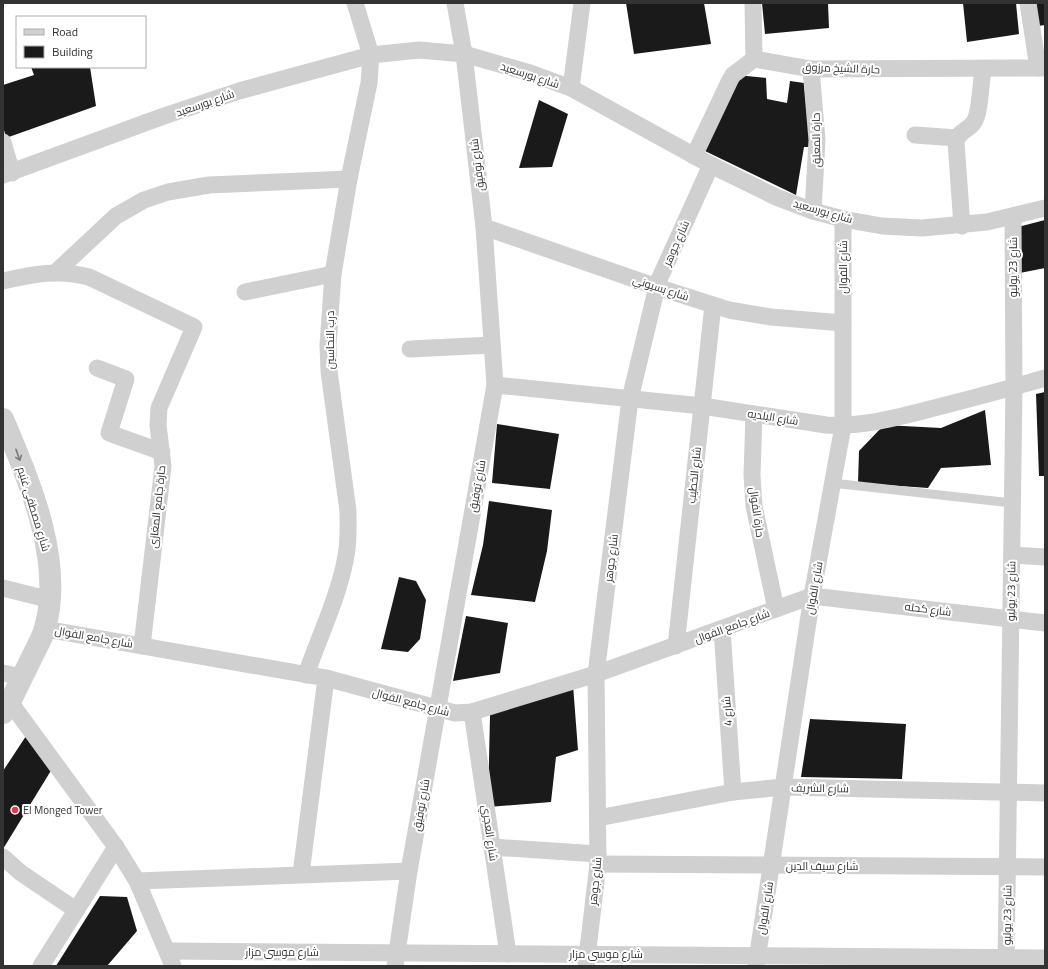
<svg xmlns="http://www.w3.org/2000/svg" width="1048" height="969" font-family="'Titillium Web',Cairo,sans-serif">
<style>
.building{fill:#1a1a1a}
.lines{fill:none;stroke-linecap:round;stroke-linejoin:round}
.service{stroke:#d0d0d0;stroke-width:9}
.minor{stroke:#d0d0d0;stroke-width:17}
.tertiary{stroke:#d0d0d0;stroke-width:22}
.oneway{stroke:#7a7a7a}
.poi-dot{fill:#e63946;stroke:#fff;stroke-width:1.5}
.labels{text-anchor:middle;stroke-width:4;stroke-linejoin:round;paint-order:stroke}
.street-label{font-size:11px;fill:#333;stroke:#fff}
.poi-label{font-size:11px;fill:#333;stroke:#fff;text-anchor:start}
</style>
<rect width="100%" height="100%" fill="#fff"/>
<!-- building -->
<g class="building">
<path d="M 626,3 L 704,3 L 711,44 L 634,54 Z"/>
<path d="M 762,3 L 828,3 L 829,28 L 765,34 Z"/>
<path d="M 963,3 L 1016,3 L 1019,34 L 967,42 Z"/>
<path d="M 1036,3 L 1045,3 L 1045,25 L 1038,26 Z"/>
<path d="M 31,67 L 90,67 L 96,106 L 6,138 L 3,126 L 3,85 L 34,75 Z"/>
<path d="M 737,75 L 766,78 L 767,99 L 787,103 L 790,81 L 804,83 L 810,147 L 804,147 L 796,195 L 705,151 Z"/>
<path d="M 539,100 L 568,114 L 552,167 L 519,168 Z"/>
<path d="M 1045,220 L 1045,268 L 1015,274 L 1014,228 Z"/>
<path d="M 1045,392 L 1045,476 L 1039,476 L 1036,394 Z"/>
<path d="M 985,410 L 991,465 L 941,468 L 928,488 L 858,483 L 859,451 L 884,425 L 941,428 Z"/>
<path d="M 497,424 L 559,434 L 550,489 L 492,483 Z"/>
<path d="M 489,501 L 552,510 L 547,551 L 535,602 L 471,595 L 483,545 Z"/>
<path d="M 399,577 L 416,581 L 426,600 L 420,639 L 408,652 L 381,649 Z"/>
<path d="M 466,616 L 508,623 L 500,673 L 453,681 Z"/>
<path d="M 573,685 L 578,750 L 556,757 L 551,802 L 488,807 L 490,715 Z"/>
<path d="M 810,719 L 906,724 L 902,779 L 801,777 Z"/>
<path d="M 30,730 L 55,764 L 3,849 L 3,771 Z"/>
<path d="M 100,896 L 127,897 L 137,931 L 107,966 L 56,966 Z"/>
</g>
<g class="lines">
<!-- service -->
<path class="service" d="M 832,483 L 1012,503"/>
<!-- minor -->
<g class="minor">
<path d="M 753,3 L 754,59"/>
<path d="M 1028,3 L 1038,68"/>
<path d="M 811,69 L 817,140 L 813,211"/>
<path d="M 571,88 L 582,3"/>
<path d="M 915,135 L 957,138"/>
<path d="M 3,142 L 12,173"/>
<path d="M 694,156 L 730,80 L 733,75 L 754,59 L 811,69 L 1045,68"/>
<path d="M 3,175 L 164,116 L 239,91 L 371,55 L 419,50 L 464,54 L 530,73 L 571,88 L 711,165 L 776,197 L 813,211 L 843,219 L 882,226 L 922,228 L 987,222 L 1045,208"/>
<path d="M 962,226 L 956,142 C 958,131 968,131 974,122 C 980,114 981,81 983,69"/>
<path d="M 484,227 L 657,287 L 729,310 L 771,317 L 843,323"/>
<path d="M 56,272 L 116,216 L 144,200 L 168,192 L 209,185 L 349,179"/>
<path d="M 3,281 C 33,274 59,269 89,277 L 194,327 L 159,408 L 158,425 L 163,466 L 142,646"/>
<path d="M 245,292 L 333,274"/>
<path d="M 410,349 L 492,345"/>
<path d="M 97,368 L 126,379 L 109,433 L 162,452"/>
<path d="M 495,385 L 702,406 L 826,425 C 866,427 903,416 942,406 C 977,397 1011,388 1045,378"/>
<path d="M 754,414 L 752,475 L 754,506 L 776,609"/>
<path d="M 1012,555 L 1045,557"/>
<path d="M 3,588 L 51,600"/>
<path d="M 45,629 L 326,678 L 455,713 L 472,712 L 596,674 L 812,596 L 1045,623"/>
<path d="M 722,629 L 733,792"/>
<path d="M 676,646 L 713,305"/>
<path d="M 3,673 L 22,677"/>
<path d="M 306,675 C 319,637 339,596 346,556 C 349,541 348,526 348,511 L 329,371 L 328,345 L 333,274 L 349,179 L 369,83 L 371,55 L 355,3"/>
<path d="M 10,702 L 116,847 L 137,881 L 173,966"/>
<path d="M 472,712 L 508,954"/>
<path d="M 598,818 L 733,792 L 784,787 L 1045,793"/>
<path d="M 492,847 L 598,854"/>
<path d="M 3,857 L 21,873 L 76,910"/>
<path d="M 598,864 L 1045,867"/>
<path d="M 301,874 L 326,678"/>
<path d="M 137,881 L 409,871"/>
<path d="M 167,951 L 1045,958"/>
<path d="M 41,966 L 116,847"/>
<path d="M 395,966 L 409,871 L 495,385 L 484,227 L 464,54 L 455,3"/>
<path d="M 586,966 L 598,864 L 596,674 L 630,399 L 658,282 L 711,165"/>
<path d="M 756,966 L 812,596 L 843,426 L 843,219"/>
<path d="M 1006,966 L 1014,388 L 1013,217"/>
</g>
<!-- tertiary -->
<path class="tertiary" d="M 3,419 C 29,481 64,560 45,628 C 43,636 38,645 34,653 C 26,669 18,686 10,702 L 3,713"/>
</g>
<!-- one-way arrows -->
<defs><path id="oneway-shaft" d="M-6 0H5M1.5-3L5.5 0L1.5 3" fill="none" stroke-width="1.6" stroke-linecap="round" stroke-linejoin="round"/></defs>
<use class="oneway" href="#oneway-shaft" transform="translate(18 455) rotate(70)"/>
<!-- markers -->
<circle class="poi-dot" cx="15" cy="810" r="4"/>
<g class="labels">
<!-- street labels -->
<g class="street-label">
<text transform="translate(841 68) rotate(2)" y="4">حارة الشيخ مرزوق</text>
<text transform="translate(530 75) rotate(18)" y="4">شارع بورسعيد</text>
<text transform="translate(205 103) rotate(-19)" y="4">شارع بورسعيد</text>
<text transform="translate(816 140) rotate(-91)" y="4">حارة المعلق</text>
<text transform="translate(477 165) rotate(-97)" y="4">شارع توفيق</text>
<text transform="translate(823 211) rotate(16)" y="4">شارع بورسعيد</text>
<text transform="translate(676 243) rotate(-66)" y="4">شارع جوهر</text>
<text transform="translate(843 267) rotate(-90)" y="4">شارع الفوال</text>
<text transform="translate(1013 267) rotate(-90)" y="4">شارع 23 يوليو</text>
<text transform="translate(661 288) rotate(18)" y="4">شارع بسيوني</text>
<text transform="translate(330 340) rotate(-90)" y="4">درب النحاسين</text>
<text transform="translate(773 417) rotate(9)" y="4">شارع البلديه</text>
<text transform="translate(694 475) rotate(-84)" y="4">شارع الخطيب</text>
<text transform="translate(477 486) rotate(-80)" y="4">شارع توفيق</text>
<text transform="translate(157 507) rotate(-84)" y="4">حارة جامع المغازى</text>
<text transform="translate(34 509) rotate(73)" y="4">شارع مصطفى غنيم</text>
<text transform="translate(757 512) rotate(82)" y="4">حارة الفوال</text>
<text transform="translate(611 558) rotate(-83)" y="4">شارع جوهر</text>
<text transform="translate(814 588) rotate(-80)" y="4">شارع الفوال</text>
<text transform="translate(1011 591) rotate(-89)" y="4">شارع 23 يوليو</text>
<text transform="translate(928 609) rotate(7)" y="4">شارع كحله</text>
<text transform="translate(732 626) rotate(-20)" y="4">شارع جامع الفوال</text>
<text transform="translate(94 637) rotate(10)" y="4">شارع جامع الفوال</text>
<text transform="translate(411 702) rotate(15)" y="4">شارع جامع الفوال</text>
<text transform="translate(727 711) rotate(-94)" y="4">شارع 4</text>
<text transform="translate(820 788) rotate(1)" y="4">شارع الشريف</text>
<text transform="translate(421 805) rotate(-80)" y="4">شارع توفيق</text>
<text transform="translate(490 833) rotate(82)" y="4">شارع العجري</text>
<text x="822" y="870">شارع سيف الدين</text>
<text transform="translate(595 881) rotate(-84)" y="4">شارع جوهر</text>
<text transform="translate(765 908) rotate(-81)" y="4">شارع الفوال</text>
<text transform="translate(1007 915) rotate(-89)" y="4">شارع 23 يوليو</text>
<text x="282" y="956">شارع موسى مزار</text>
<text x="606" y="958">شارع موسى مزار</text>
</g>
<!-- poi labels -->
<g class="poi-label">
<text x="23" y="814">El Monged Tower</text>
</g>
</g>
<!-- border -->
<rect width="1048" height="969" fill="none" stroke="#333333" stroke-width="8"/>
<!-- legend -->
<rect x="16" y="16" width="130" height="52" fill="#ffffff" stroke="#adadad"/>
<rect x="24" y="29" width="20" height="6" fill="#d0d0d0" stroke="#adadad"/>
<text x="52" y="36" font-size="12" fill="#333333">Road</text>
<rect x="24" y="46" width="20" height="12" fill="#1a1a1a" stroke="#adadad"/>
<text x="52" y="56" font-size="12" fill="#333333">Building</text>
</svg>
